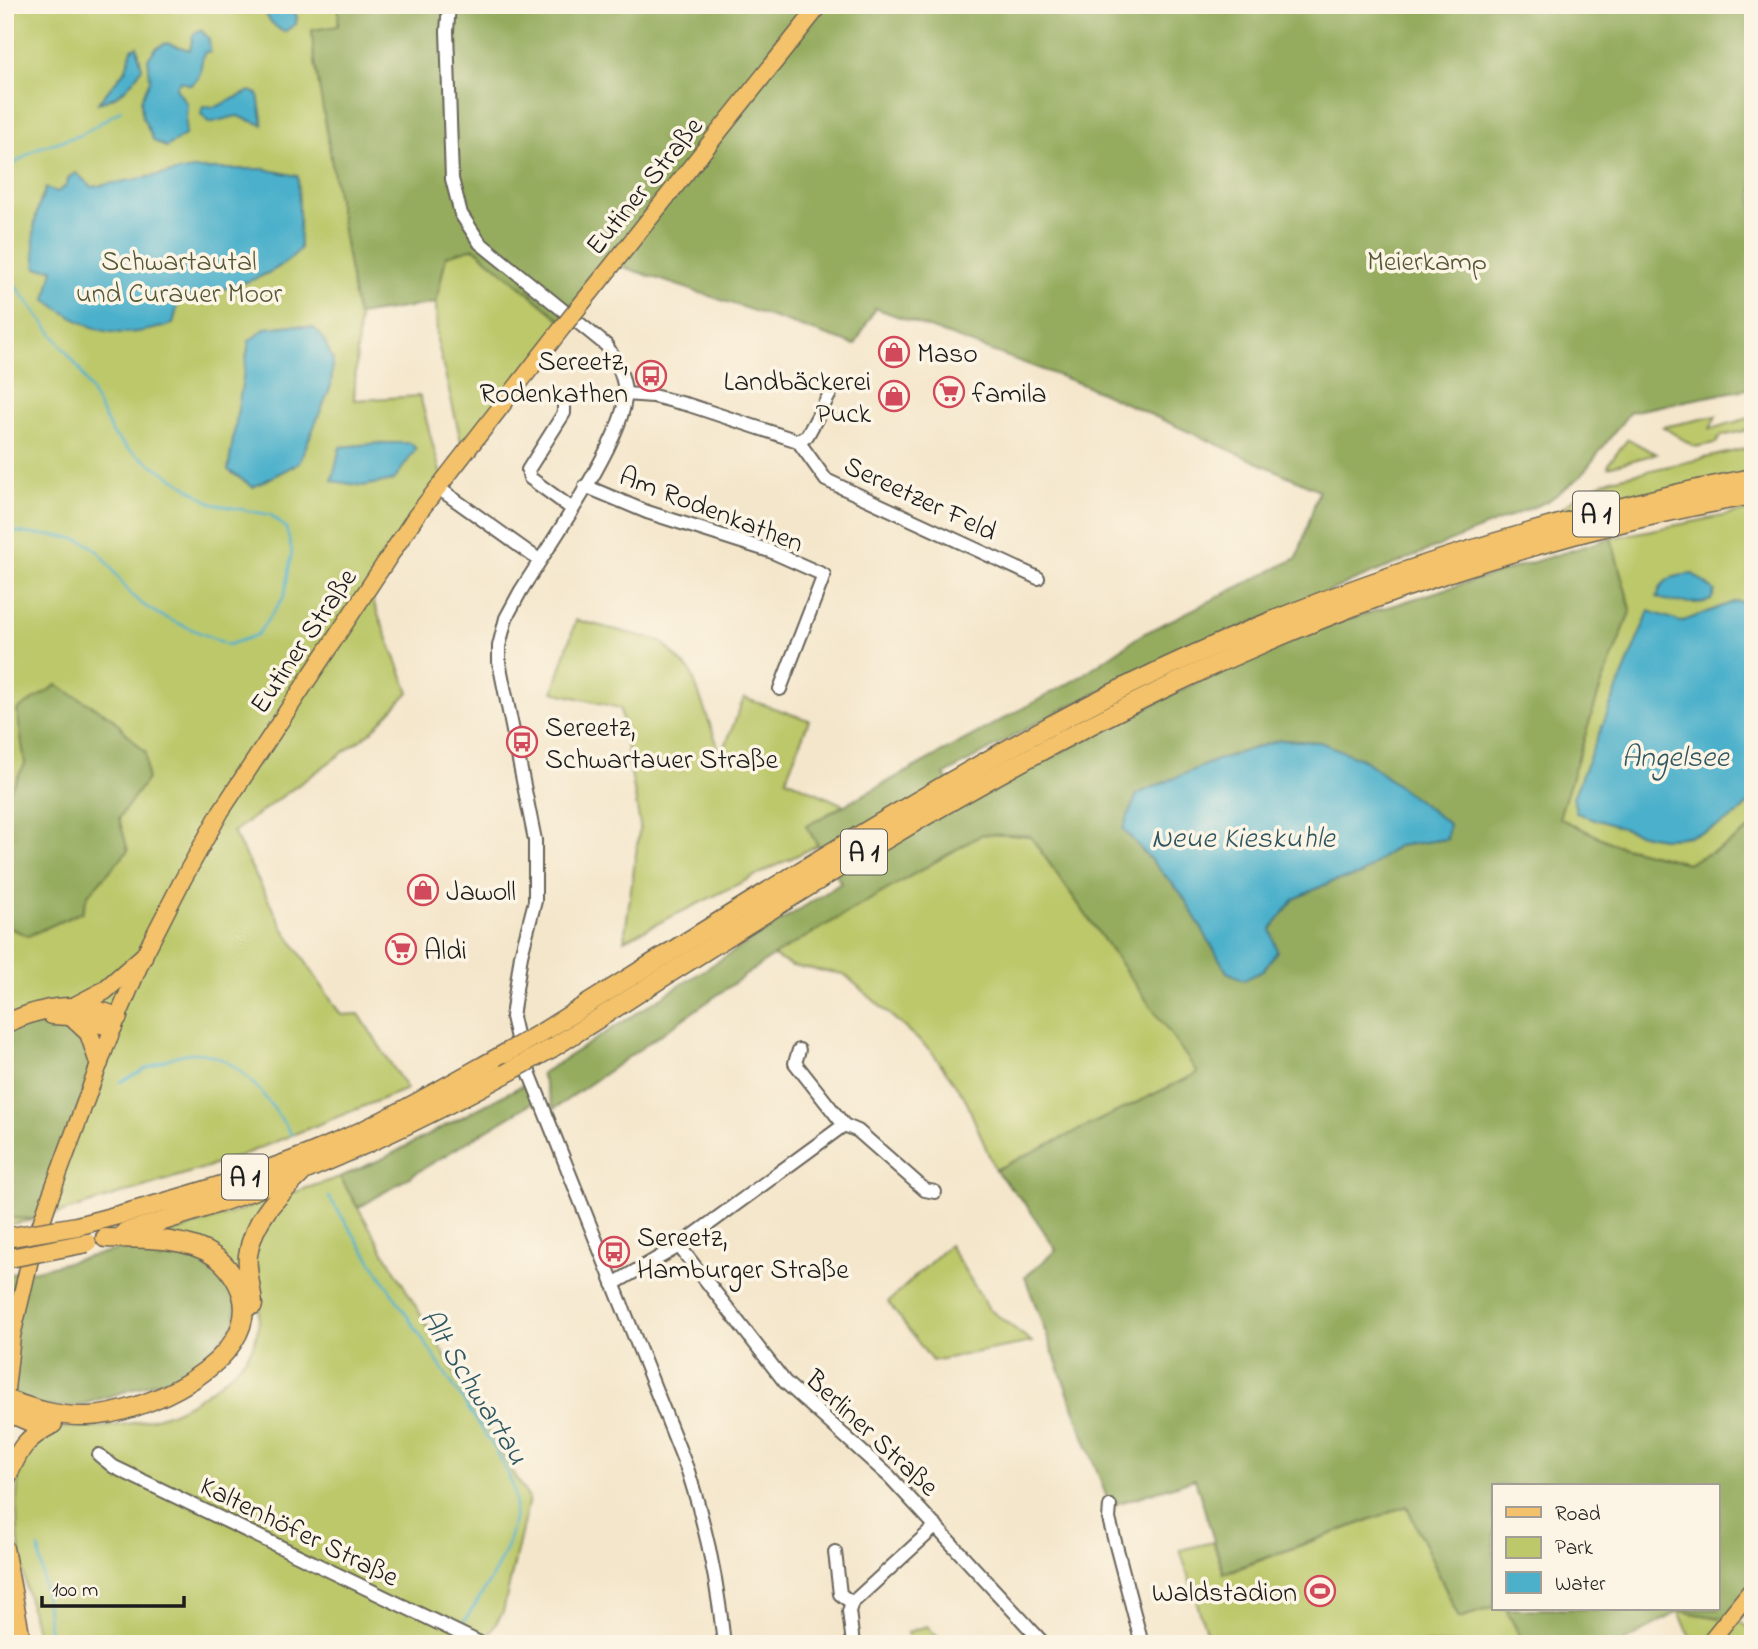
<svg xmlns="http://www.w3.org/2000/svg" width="1758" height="1649" font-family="'Indie Flower',sans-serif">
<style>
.green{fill:#bcc86a;stroke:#6c7243;stroke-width:2}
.forest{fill:#95ac5e;stroke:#58643d;stroke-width:2;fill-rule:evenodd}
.water{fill:#4cb0cb;stroke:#346674;stroke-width:2}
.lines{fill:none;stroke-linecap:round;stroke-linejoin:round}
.stream{stroke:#4cb0cb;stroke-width:2.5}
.minor-casing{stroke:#686359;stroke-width:16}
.major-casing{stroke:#686359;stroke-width:19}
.highway-casing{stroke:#686359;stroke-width:21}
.minor{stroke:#fff;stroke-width:12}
.major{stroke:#f3c26a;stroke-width:16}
.highway{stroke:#f3c26a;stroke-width:18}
.major-bridge-casing{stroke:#686359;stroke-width:19;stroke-linecap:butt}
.highway-bridge-casing{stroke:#686359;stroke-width:21;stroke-linecap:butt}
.major-bridge{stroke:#f3c26a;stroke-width:16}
.highway-bridge{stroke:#f3c26a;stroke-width:18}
.labels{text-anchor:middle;stroke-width:7;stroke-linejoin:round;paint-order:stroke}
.shield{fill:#fcf5e5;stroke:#5f5d58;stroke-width:2}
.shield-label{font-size:26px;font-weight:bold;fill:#1c1c1c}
.street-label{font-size:28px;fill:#1c1c1c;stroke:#fcf5e5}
.park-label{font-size:28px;fill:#545837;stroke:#fcf5e5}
.poi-label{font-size:28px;fill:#1c1c1c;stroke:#fcf5e5;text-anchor:start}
.water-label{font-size:30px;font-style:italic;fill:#2f5762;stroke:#fcf5e5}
</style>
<rect width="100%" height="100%" fill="#fcf5e5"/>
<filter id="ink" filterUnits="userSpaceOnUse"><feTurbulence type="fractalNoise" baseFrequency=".0143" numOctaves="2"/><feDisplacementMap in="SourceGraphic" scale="14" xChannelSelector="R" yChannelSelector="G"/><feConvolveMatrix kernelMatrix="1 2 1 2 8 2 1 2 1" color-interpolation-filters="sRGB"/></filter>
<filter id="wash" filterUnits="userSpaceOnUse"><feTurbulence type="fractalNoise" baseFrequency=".00686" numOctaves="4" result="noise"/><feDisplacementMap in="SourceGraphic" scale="28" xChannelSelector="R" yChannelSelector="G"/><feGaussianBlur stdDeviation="1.57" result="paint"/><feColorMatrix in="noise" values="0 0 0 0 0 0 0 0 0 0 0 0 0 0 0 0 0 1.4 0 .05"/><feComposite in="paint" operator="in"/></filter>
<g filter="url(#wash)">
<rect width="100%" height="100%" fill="#f4e6cb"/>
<!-- green -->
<g class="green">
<path d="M 5,5 L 346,5 L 341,181 L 359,318 L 354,400 L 420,396 L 443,483 L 372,599 L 409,692 L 370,733 L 233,832 L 282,926 L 341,1015 L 359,1014 L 407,1089 L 227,1161 L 40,1219 L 5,1225 L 5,1218 L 40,1219 L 5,1020 Z"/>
<path d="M 474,248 L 566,324 L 464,454 L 437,340 L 436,303 L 446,256 Z"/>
<path d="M 1716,416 L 1710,429 L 1753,417 L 1753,429 L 1721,436 L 1716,443 L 1695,447 L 1663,427 Z"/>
<path d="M 1628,439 L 1656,454 L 1608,467 L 1609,463 Z"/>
<path d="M 1753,447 L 1753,472 L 1554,514 L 1585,490 L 1612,479 Z"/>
<path d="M 1753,510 L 1753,827 L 1724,847 L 1687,863 L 1616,845 L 1558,818 L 1600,689 L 1631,610 L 1611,538 Z"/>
<path d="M 576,620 L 661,641 L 691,672 L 719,749 L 724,749 L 744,698 L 809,720 L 786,779 L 844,805 L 806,826 L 818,845 L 624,940 L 640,825 L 620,708 L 553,692 Z"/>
<path d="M 983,834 L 1030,836 L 1199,1073 L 995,1170 L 965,1098 L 932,1052 L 844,974 L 792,966 L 773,956 Z"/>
<path d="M 340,1177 L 529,1499 L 503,1612 L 483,1644 L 39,1644 C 26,1592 0,1487 32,1441 C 44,1423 83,1428 103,1427 C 122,1425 147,1421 165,1415 C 194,1405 249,1367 256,1337 C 262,1314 259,1291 257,1268 L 232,1286 L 136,1245 Z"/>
<path d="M 949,1245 L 989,1309 L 1032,1342 L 932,1361 L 888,1302 Z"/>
<path d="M 1407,1506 L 1459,1618 L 1494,1607 L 1506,1609 L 1524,1644 L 1210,1644 L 1180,1550 L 1213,1542 L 1224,1574 Z"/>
<path d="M 1679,1611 L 1739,1621 L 1753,1632 L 1753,1644 L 1693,1644 Z"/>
<path d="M 927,1626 L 944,1644 L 910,1644 L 908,1632 Z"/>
</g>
<!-- forest -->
<g class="forest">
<path d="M 339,5 L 1753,5 L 1753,391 L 1746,389 L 1630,412 L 1580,477 L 1548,501 L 1179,653 L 1046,718 L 944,775 L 966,805 L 1061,752 L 1185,688 L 1310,631 L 1611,538 L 1631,610 L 1600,689 L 1559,818 L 1616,845 L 1687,863 L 1724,847 L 1753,827 L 1753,1603 L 1739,1621 L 1679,1611 L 1620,1644 L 1524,1644 L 1506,1609 L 1718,1609 L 1718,1486 L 1494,1486 L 1494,1607 L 1459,1618 L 1407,1506 L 1224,1573 L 1195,1479 L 1110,1506 L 1025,1277 L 1056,1250 L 1028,1207 L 995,1170 L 1198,1073 L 1030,836 L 983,834 L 773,956 L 554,1109 L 541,1074 L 841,883 L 806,826 L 1075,680 L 1141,635 L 1297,558 L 1319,490 L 1089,387 L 875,308 L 855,345 L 614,264 L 566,324 L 474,248 L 446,256 L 436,303 L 357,315 L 313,50 L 312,30 L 338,26 ZM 1280,740 L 1320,742 L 1447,839 L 1397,846 L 1360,875 L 1331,882 L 1294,899 L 1271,929 L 1227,972 L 1181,893 L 1123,829 L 1137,794 L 1217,760 Z"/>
<path d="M 57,685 L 111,717 L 146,753 L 147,779 L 119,818 L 128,851 L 88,895 L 82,912 L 28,936 L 5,926 L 5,799 L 25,764 L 17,710 Z"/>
<path d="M 31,1011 L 106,1026 L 40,1219 L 5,1218 L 5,1021 Z"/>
<path d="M 527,1083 L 535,1101 L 358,1208 L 340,1177 L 384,1158 Z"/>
<path d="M 136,1245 L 202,1261 L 232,1286 L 236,1303 L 235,1323 L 190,1372 L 77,1406 L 41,1407 L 5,1392 L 5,1274 L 36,1270 Z"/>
</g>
<!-- water -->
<g class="water">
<path d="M 262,5 L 288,5 L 297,16 L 296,24 L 284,32 C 274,27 265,17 262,5 Z"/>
<path d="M 201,30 L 209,39 L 210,52 L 205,52 C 198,65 205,77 190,85 L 180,81 L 176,88 L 187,104 L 185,135 L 166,147 L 154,141 L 142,116 L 141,100 L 150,80 L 148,59 L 156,48 L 166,43 L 190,50 L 193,35 Z"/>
<path d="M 137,46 L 142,68 C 130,86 120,98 98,103 L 126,69 L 132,49 Z"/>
<path d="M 250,91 L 258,94 L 263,125 L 237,116 L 209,123 L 201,114 L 203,106 L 216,107 Z"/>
<path d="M 193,169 L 264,169 L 298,176 L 300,249 C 272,282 219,289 179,300 L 173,324 C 115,341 94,334 46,300 L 53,269 L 36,268 C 32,235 32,218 46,188 L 57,192 L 66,186 L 69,177 L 76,173 L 92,187 Z"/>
<path d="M 292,325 L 314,328 L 322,336 L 333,360 L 331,386 L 299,463 L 253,487 L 228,470 L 249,341 L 266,328 Z"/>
<path d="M 381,443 L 411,443 L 416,449 L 394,480 L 363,486 L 332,481 L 340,447 Z"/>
<path d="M 1693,574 L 1715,591 L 1711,600 C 1701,605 1667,603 1657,597 C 1662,577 1674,576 1693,574 Z"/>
<path d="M 1736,601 L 1753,604 L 1753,798 C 1734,824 1698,838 1666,838 C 1645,838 1599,820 1576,813 L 1573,797 L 1649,611 L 1681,622 Z"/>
<path d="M 1280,740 L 1320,742 L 1364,760 L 1449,824 L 1447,839 L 1397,846 L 1360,875 L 1331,882 L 1294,899 L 1271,929 L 1277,951 L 1263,971 L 1244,980 L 1227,972 L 1181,893 L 1123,829 L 1137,794 L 1217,760 Z"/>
</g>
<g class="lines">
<!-- stream -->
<g class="stream">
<path d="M 5,170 L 38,148 L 81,135 L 121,110"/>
<path d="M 5,272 L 80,370 L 113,434 L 128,449 L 213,504 L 271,515 L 286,528 L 292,551 L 284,597 L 257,635 L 228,645 C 199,630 150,617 130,593 C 115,576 102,546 79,540 C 54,532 30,538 5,528"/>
<path d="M 120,1082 C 139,1073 160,1060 180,1055 C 231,1042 267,1098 292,1135"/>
<path d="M 329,1197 L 497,1452 C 502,1463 510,1475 513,1487 C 525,1533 484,1593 458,1630"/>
<path d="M 39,1548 L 51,1644"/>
<path d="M 346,1644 L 368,1636 L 384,1644"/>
<path d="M 448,1644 L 455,1635"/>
</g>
</g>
</g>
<g filter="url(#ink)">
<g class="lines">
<!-- minor casing -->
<g class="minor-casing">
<g id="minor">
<path d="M 449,5 L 447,31 L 452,179 L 461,214 L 480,243 L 606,345 C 616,360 625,377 625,395 C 626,437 545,551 520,592 L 506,618 L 499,646 L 499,662 L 535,840 L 535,901 L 521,955 L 512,1017 L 519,1047 L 688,1471 C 707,1529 718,1583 724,1644"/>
<path d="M 625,394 L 653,396 L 689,405 L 798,441 L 826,480 L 1038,578"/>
<path d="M 564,400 L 564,413 L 528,470 L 530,478 L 571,508"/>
<path d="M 798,441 L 807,436 L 832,390"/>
<path d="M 585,486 L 647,512 L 770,551 L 824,575 L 780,689"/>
<path d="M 437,487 L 539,560"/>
<path d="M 799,1050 L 795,1063 L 844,1125 L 858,1131 L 925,1190 L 935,1192"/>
<path d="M 679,1246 L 785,1382 L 890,1477 L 1044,1644"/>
<path d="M 613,1284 L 679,1246 L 844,1125"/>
<path d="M 99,1455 L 114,1467 L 482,1644"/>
<path d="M 1110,1506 L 1109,1519 L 1142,1644"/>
<path d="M 835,1552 L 840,1594 L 852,1603"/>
<path d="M 853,1644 L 849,1611 L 852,1603 L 936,1526"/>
</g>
</g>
<!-- major casing -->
<g class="major-casing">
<g id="major">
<path d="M 591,292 L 820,5"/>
<path d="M 5,1399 L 12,1336 L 33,1247 L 49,1200 L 107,1043 L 143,957 L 181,883 L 221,811 L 416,516 L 562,328"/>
<path d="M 5,1548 L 23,1644"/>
<path d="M 1708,1644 L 1753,1588"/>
</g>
</g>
<!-- highway casing -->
<g class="highway-casing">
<g id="highway">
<path d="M 77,1005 L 104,991 L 143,957"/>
<path d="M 52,1015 L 70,1016 L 113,1027"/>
<path d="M 73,1018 L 89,1033 L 99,1063"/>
<path d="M 5,1024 C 46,1005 76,1001 118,1017"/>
<path d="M 546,1030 C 711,927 875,821 1046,728 C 1200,644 1362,580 1531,532 C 1604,511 1678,491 1753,478"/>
<path d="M 552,1048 C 751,922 950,791 1163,689 C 1348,599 1550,531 1753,495"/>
<path d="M 77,1226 C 161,1204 245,1181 326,1147 C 388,1121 447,1086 506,1053"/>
<path d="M 125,1232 C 258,1196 383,1141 505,1074"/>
<path d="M 253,1305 C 252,1289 246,1270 248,1255 C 253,1220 277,1197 301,1174"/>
<path d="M 5,1399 C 33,1409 58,1417 88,1416 C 141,1415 260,1362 242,1295 C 238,1281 227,1264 214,1256 C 185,1236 139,1239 105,1238"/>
<path d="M 5,1411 L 28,1421 L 52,1424"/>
<path d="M 5,1481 C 19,1451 23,1439 53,1424"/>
</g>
</g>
<!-- minor -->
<use href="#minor" class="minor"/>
<!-- major -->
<use href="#major" class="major"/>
<!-- highway -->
<use href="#highway" class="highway"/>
<!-- major-bridge casing -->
<g class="major-bridge-casing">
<path id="major-bridge" d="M 562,328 L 591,292"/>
</g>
<!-- highway-bridge casing -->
<g class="highway-bridge-casing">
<g id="highway-bridge">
<path d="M 506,1053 L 546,1030"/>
<path d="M 505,1074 L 552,1048"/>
<path d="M 5,1238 L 77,1226"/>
<path d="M 5,1259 L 87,1243"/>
</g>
</g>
<!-- major-bridge -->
<use href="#major-bridge" class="major-bridge"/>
<!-- highway-bridge -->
<use href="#highway-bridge" class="highway-bridge"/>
</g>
</g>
<!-- icons -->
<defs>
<g id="shop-ring" transform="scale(1.575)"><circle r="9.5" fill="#fcf5e5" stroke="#d1495b" stroke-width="1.5"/><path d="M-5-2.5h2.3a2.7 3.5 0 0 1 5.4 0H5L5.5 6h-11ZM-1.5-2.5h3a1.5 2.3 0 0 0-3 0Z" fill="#d1495b"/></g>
<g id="bus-ring" transform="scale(1.575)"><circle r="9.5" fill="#fcf5e5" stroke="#d1495b" stroke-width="1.5"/><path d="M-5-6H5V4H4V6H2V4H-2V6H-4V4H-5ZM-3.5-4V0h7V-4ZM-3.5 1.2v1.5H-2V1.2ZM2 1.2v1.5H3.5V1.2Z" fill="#d1495b"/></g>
<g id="supermarket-ring" transform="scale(1.575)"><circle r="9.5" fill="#fcf5e5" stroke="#d1495b" stroke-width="1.5"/><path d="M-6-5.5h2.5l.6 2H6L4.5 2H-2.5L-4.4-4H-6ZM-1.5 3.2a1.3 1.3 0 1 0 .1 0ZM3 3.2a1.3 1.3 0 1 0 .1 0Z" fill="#d1495b"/></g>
<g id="stadium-ring" transform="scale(1.575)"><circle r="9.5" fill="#fcf5e5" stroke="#d1495b" stroke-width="1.5"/><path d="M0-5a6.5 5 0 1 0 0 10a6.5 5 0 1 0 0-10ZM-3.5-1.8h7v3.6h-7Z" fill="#d1495b"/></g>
</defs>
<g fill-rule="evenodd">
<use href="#shop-ring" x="894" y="352"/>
<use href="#bus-ring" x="651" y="376"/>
<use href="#supermarket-ring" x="949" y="392"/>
<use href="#shop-ring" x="894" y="396"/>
<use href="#bus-ring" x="522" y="742"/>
<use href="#shop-ring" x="423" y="890"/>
<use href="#supermarket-ring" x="401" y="949"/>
<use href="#bus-ring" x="614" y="1252"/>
<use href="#stadium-ring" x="1320" y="1591"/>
</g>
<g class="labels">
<!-- shield labels -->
<g class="shield">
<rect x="1573" y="491.5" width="46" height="45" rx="5"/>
<rect x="841" y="829.5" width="46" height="45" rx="5"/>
<rect x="222" y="1154.5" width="46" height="45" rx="5"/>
</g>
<g class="shield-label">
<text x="1596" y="523">A 1</text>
<text x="864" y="861">A 1</text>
<text x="245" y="1186">A 1</text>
</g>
<!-- street labels -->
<g class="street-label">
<text transform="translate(643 185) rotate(-51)" y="10">Eutiner Straße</text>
<text transform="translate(921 497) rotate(25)" y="10">Sereetzer Feld</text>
<text transform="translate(712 508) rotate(21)" y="10">Am Rodenkathen</text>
<text transform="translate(302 640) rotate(-56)" y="10">Eutiner Straße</text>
<text transform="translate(873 1432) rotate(43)" y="10">Berliner Straße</text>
<text transform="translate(300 1530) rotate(26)" y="10">Kaltenhöfer Straße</text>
</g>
<!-- park labels -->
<g class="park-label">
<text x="179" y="270">Schwartautal<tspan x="179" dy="32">und Curauer Moor</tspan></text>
<text x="1427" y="270">Meierkamp</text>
</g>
<!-- poi labels -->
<g class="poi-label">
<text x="917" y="362">Maso</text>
<text x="628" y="370" text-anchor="end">Sereetz,<tspan x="628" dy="32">Rodenkathen</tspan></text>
<text x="871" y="390" text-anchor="end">Landbäckerei<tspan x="871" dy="32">Puck</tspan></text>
<text x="972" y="402">famila</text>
<text x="545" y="736">Sereetz,<tspan x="545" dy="32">Schwartauer Straße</tspan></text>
<text x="446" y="900">Jawoll</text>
<text x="424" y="959">Aldi</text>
<text x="637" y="1246">Sereetz,<tspan x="637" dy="32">Hamburger Straße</tspan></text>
<text x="1297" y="1601" text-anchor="end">Waldstadion</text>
</g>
<!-- water labels -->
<g class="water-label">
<text x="1675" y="766">Angelsee</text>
<text x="1243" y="847">Neue Kieskuhle</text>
<text transform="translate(475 1386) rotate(58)" y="10">Alt Schwartau</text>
</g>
</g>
<!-- margin -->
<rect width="1758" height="1649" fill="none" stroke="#fcf5e5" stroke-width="28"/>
<!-- legend -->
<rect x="1492" y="1484" width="228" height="126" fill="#fcf5e5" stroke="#a29e95" stroke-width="2"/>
<rect x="1506" y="1507" width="35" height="10" fill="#f3c26a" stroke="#a29e95" stroke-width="2"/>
<text x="1555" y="1520" font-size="21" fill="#1c1c1c">Road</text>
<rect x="1506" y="1537" width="35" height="21" fill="#bcc86a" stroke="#a29e95" stroke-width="2"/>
<text x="1555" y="1554" font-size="21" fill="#1c1c1c">Park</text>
<rect x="1506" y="1572" width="35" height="21" fill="#4cb0cb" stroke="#a29e95" stroke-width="2"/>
<text x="1555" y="1590" font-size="21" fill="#1c1c1c">Water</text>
<!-- scale -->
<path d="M42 1596v10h142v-10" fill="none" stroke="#1c1c1c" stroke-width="3.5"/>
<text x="52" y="1596" font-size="21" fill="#1c1c1c" stroke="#fcf5e5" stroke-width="5" paint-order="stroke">100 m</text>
</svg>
